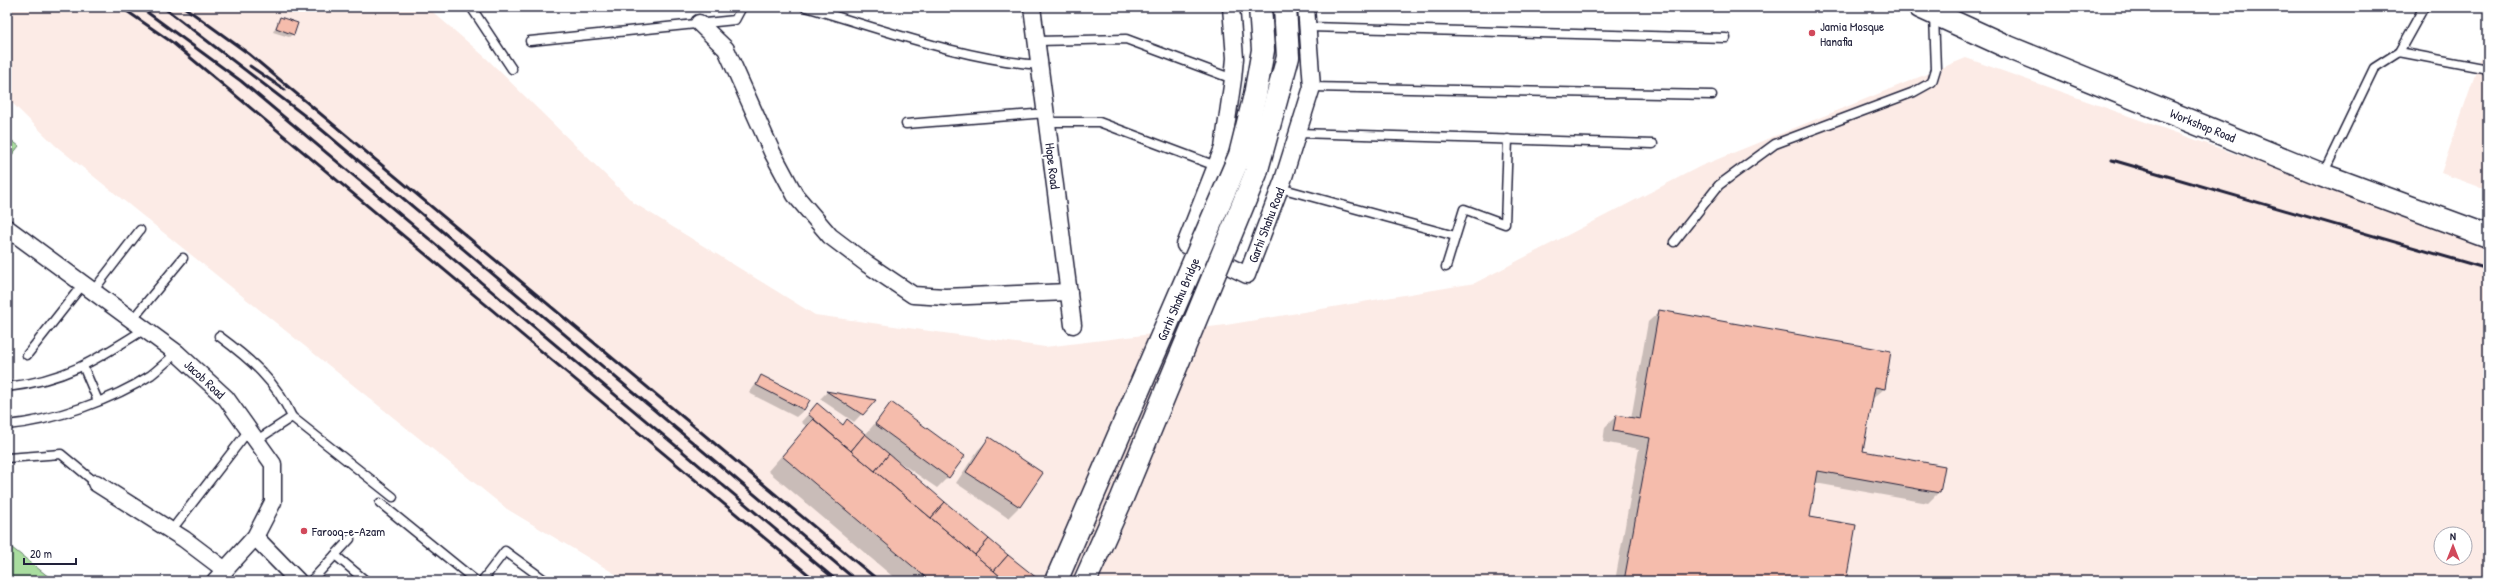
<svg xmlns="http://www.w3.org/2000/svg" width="2495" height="588" font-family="'Patrick Hand',sans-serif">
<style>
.built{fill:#fcebe6;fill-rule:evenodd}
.green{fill:#a9dd9f;stroke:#66806d}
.shadow{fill:#0003}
.building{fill:#f5bcac;stroke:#22223b}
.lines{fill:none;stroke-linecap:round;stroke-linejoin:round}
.service-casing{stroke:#22223b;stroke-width:11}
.minor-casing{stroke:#22223b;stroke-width:19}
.secondary-casing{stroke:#22223b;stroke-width:25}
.service{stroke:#fff;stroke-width:8}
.minor{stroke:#fff;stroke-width:16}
.secondary{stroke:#fff;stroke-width:22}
.rail{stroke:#22223b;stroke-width:3}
.secondary-bridge-casing{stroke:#22223b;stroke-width:25;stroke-linecap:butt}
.secondary-bridge{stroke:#fff;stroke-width:22}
.poi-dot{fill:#d1495b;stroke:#fff;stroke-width:1.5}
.labels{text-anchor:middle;stroke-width:4;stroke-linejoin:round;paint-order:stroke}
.poi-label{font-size:13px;fill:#22223b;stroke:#fff;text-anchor:start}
.street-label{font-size:13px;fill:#22223b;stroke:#fff}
</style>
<rect width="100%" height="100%" fill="#fff"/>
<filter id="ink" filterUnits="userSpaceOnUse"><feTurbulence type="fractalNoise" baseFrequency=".025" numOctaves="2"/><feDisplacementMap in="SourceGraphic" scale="8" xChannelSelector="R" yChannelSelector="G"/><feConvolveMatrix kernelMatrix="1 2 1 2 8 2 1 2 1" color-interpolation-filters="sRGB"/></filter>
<g filter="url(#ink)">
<!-- built -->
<g class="built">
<path d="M 7,7 L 427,7 L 485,57 L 634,203 L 815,315 L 1045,347 L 1226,325 L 1475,283 L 1701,166 L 1966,58 L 2488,244 L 2488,581 L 627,581 L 507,509 L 56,146 L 7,98 ZM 2441,534 L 2465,534 L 2465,558 L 2441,558 Z"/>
<path d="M 2488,37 L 2488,190 L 2441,173 Z"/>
</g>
<!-- green -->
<g class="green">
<path d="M 7,137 L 19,146 L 7,161 Z"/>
<path d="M 7,544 L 54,581 L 7,581 Z"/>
</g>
<!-- shadow -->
<g class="shadow">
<path d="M 280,18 L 293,34 L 289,37 L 273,32 Z"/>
<path d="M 1660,311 L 1884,389 L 1871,400 L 1862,452 L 1939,492 L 1928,503 L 1815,483 L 1809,518 L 1845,581 L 1615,581 L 1639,449 L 1603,442 L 1605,427 L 1616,416 L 1631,419 L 1648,322 Z"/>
<path d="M 762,376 L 808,401 L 804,410 L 796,417 L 749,393 Z"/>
<path d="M 827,392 L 874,401 L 854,422 L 820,399 Z"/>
<path d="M 817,404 L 842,425 L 847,420 L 865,435 L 891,404 L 948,477 L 937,488 L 886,453 L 1035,581 L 898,581 L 768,471 L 807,427 L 801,422 Z"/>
<path d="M 989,439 L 1042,473 L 1019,507 L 1008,518 L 956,483 L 978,450 Z"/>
</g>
<!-- building -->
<g class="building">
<path d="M 280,17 L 298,23 L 294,35 L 276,28 Z"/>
<path d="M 1659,310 L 1891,351 L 1885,389 L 1875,387 L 1863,451 L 1945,466 L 1940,493 L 1818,471 L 1810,517 L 1856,525 L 1846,581 L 1624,581 L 1650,438 L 1613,431 L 1616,415 L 1640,419 Z"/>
<path d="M 761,375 L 810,400 L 804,410 L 756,385 Z"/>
<path d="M 826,391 L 876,400 L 863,415 Z"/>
<path d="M 891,402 L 965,456 L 949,478 L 875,424 Z"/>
<path d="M 817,403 L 843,425 L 847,419 L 865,434 L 851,451 L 808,414 Z"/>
<path d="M 813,419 L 975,555 L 1006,581 L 930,581 L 782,456 Z"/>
<path d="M 865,434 L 889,454 L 875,471 L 851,451 Z"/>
<path d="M 989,437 L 1043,473 L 1020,507 L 966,472 Z"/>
<path d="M 889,454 L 945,502 L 931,518 L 875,471 Z"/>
<path d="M 945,502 L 989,539 L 975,555 L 931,518 Z"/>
<path d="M 989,539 L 1008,555 L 994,571 L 975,555 Z"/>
<path d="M 1008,555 L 1038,579 L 1036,581 L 1006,581 L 994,571 Z"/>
</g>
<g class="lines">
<!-- service casing -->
<g class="service-casing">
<g id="service">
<path d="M 471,7 L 512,69"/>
<path d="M 805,7 C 879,28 964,60 1041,65"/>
<path d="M 1308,27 L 1726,38"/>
<path d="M 530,41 L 735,20 L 742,7"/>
<path d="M 1038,41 L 1126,39 L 1233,79"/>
<path d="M 2399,52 L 2424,7"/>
<path d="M 1312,87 L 1712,95"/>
<path d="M 1048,122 L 1099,122 L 1216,166"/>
<path d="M 906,124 L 1047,113"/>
<path d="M 1298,133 L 1653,144"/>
<path d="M 2323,174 L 2374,68 L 2399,52 L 2488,69"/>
<path d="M 1280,188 L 1455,236"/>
<path d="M 1674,242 L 1719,185 L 1775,144 L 1914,92 L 1932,82 L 1936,69 L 1934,16"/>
<path d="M 1446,267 L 1464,209 L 1505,224 L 1508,139"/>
<path d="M 93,291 L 140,230"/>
<path d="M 132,320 L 183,258"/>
<path d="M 219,336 C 250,359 276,381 292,417"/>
<path d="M 27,355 L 83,284"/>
<path d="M 83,366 L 98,401"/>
<path d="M 7,387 C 66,380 96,360 145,329"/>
<path d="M 7,425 C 52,421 113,400 151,375 C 160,368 168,360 177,353"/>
<path d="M 257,440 L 292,417 L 393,497"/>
<path d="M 7,458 L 61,454 L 96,483"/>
<path d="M 380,503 L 476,581"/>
<path d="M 177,523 L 249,430"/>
<path d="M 335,555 L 366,581"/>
<path d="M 311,581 L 350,539"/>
<path d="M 482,581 L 505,551 L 546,581"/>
</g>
</g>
<!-- minor casing -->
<g class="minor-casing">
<g id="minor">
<path d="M 1032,7 L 1073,325"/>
<path d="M 1231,7 L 1235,58 L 1233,79 L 1223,148 L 1185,245 L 1247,275 L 1283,180 L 1312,87 L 1306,7"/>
<path d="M 699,23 L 726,49 L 772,152 L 795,195 L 830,236 L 867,264 L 913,295 L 945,297 L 1069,292"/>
<path d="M 7,228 L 177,353 L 226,398 L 273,464 L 273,502 L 255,537 L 215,581"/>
<path d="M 96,483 L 184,539 L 225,570"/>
<path d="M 255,537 L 298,581"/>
</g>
</g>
<!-- secondary casing -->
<g class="secondary-casing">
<path id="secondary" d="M 1920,7 L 2008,47 L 2323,175 L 2488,236"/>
</g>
<!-- service -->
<use href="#service" class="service"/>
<!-- minor -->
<use href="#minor" class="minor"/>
<!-- secondary -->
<use href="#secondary" class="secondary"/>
<!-- rail -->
<g class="rail">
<path d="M 121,7 L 173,43 L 816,581"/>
<path d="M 140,7 L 241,81 L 837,581"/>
<path d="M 163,7 L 309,119 L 857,581"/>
<path d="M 184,7 L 249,54 L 879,581"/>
<path d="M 250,66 L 285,90"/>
<path d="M 2112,160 L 2488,269"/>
</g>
<!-- secondary-bridge casing -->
<g class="secondary-bridge-casing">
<g id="secondary-bridge">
<path d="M 1056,581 L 1240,155 L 1255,95 L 1263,50 L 1260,7"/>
<path d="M 1085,581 L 1122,498 L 1256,173 L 1288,57 L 1285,7"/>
</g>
</g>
<!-- secondary-bridge -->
<use href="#secondary-bridge" class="secondary-bridge"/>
</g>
</g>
<!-- markers -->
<g class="poi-dot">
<circle cx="1812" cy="33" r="4"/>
<circle cx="304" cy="531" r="4"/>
</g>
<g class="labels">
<!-- poi labels -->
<g class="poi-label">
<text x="1820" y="31">Jamia Mosque<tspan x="1820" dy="15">Hanafia</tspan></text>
<text x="312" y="536">Farooq-e-Azam</text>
</g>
<!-- street labels -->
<g class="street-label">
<text transform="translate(2203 125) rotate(22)" y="5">Workshop Road</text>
<text transform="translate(1053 166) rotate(83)" y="5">Hope Road</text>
<text transform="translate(1266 225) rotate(-69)" y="5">Garhi Shahu Road</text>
<text transform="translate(1178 299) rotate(-67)" y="5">Garhi Shahu Bridge</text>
<text transform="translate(205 379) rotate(43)" y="5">Jacob Road</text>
</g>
</g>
<!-- margin -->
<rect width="2495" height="588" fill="none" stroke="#fff" stroke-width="24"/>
<rect x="12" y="12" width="2471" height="564" fill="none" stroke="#22223b" stroke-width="1.5" filter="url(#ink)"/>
<!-- north arrow -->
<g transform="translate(2453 546)"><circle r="19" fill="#ffffff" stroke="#a7a7b1"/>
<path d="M0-3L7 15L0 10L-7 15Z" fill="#d1495b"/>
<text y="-6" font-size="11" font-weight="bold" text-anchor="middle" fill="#22223b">N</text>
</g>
<!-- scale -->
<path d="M24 558v6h52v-6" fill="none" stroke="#22223b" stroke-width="2"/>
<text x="30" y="558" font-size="12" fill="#22223b" stroke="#ffffff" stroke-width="3" paint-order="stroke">20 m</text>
</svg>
